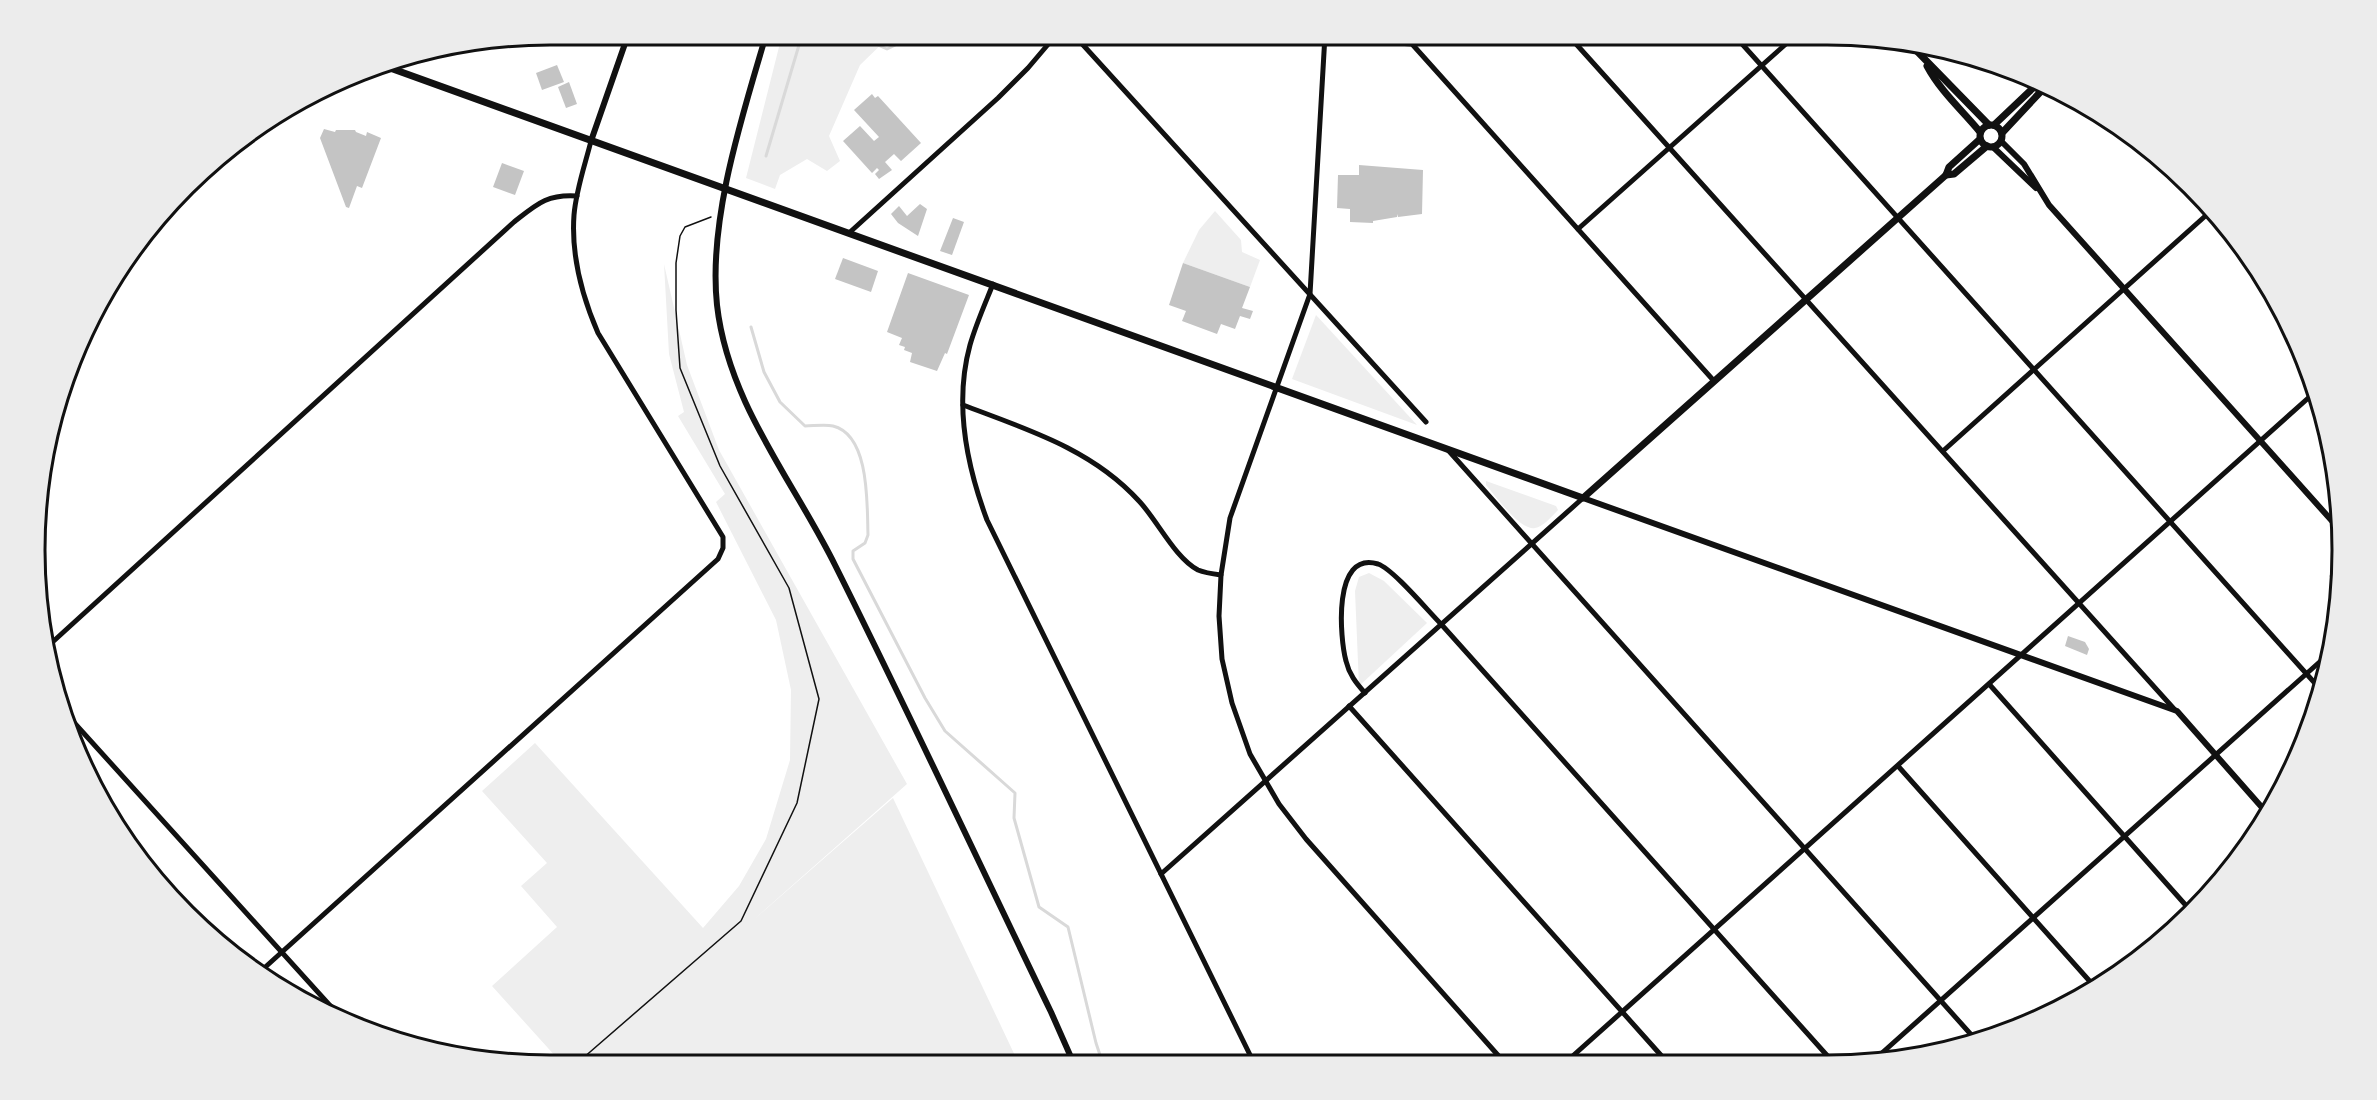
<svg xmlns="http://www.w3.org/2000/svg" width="2377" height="1100" font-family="Manrope,sans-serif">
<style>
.green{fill:#eee}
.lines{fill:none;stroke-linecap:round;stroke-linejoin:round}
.stream{stroke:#d9d9d9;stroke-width:3}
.building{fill:#c4c4c4}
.path{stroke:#111;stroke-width:1.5}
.minor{stroke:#111;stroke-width:5}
.tertiary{stroke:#111;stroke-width:6}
.secondary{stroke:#111;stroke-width:7}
.rim{fill:none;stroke:#111;stroke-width:3}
</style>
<rect width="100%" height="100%" fill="#fff"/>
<!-- green -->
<g class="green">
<path d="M 782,35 L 891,35 L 860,65 L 829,136 L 840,161 L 827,171 L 807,159 L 780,175 L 775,189 L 746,178 Z"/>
<path d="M 1215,211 L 1241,240 L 1242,252 L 1260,260 L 1250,287 L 1183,263 L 1199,230 Z"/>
<path d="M 664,264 L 687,365 L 719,450 L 907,784 L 751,922 L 893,798 L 1019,1064 L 549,1065 L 557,1058 L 492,986 L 557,927 L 521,886 L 547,863 L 482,791 L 535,743 L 703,928 L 739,886 L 766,839 L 790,760 L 791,690 L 776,620 L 716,502 L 725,494 L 678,416 L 684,412 L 669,354 Z"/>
<path d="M 1316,315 L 1417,425 L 1292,379 Z"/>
<path d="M 1486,481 L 1556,506 L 1558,510 C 1552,516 1543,527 1535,528 C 1520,531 1495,495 1486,485 Z"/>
<path d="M 1369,573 L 1384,581 L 1427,623 L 1359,686 L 1355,591 L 1359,577 Z"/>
</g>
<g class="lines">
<!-- stream -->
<g class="stream">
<path d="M 855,35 L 887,49 L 916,35"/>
<path d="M 766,156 L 802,35"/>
<path d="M 751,327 L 764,372 L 780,402 L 805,426 C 813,426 825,424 833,426 C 870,435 867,505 868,535 L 865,543 L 853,551 L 853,559 L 925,698 L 945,731 L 1015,793 L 1014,818 L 1039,907 L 1068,927 L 1096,1043 L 1103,1064"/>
</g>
</g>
<!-- building -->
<g class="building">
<path d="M 557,65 L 564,82 L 542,90 L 536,73 Z"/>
<path d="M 569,82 L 577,104 L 566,108 L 558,87 Z"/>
<path d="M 872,94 L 875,98 L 878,96 L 921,143 L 901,161 L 894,154 L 885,162 L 892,170 L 879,179 L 875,174 L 879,170 L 877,168 L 872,173 L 843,141 L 860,126 L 874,141 L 879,137 L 854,110 Z"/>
<path d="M 324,129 L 335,132 L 336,130 L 355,130 L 356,132 L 366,136 L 367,132 L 381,138 L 362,188 L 357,186 L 349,208 L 346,207 L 320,138 Z"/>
<path d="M 502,163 L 524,171 L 515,195 L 493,187 Z"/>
<path d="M 1359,165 L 1423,170 L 1422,214 L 1398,217 L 1397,214 L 1397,217 L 1373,221 L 1373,223 L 1350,222 L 1350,209 L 1337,208 L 1338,175 L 1359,175 Z"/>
<path d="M 920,204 L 927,209 L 918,236 L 898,223 L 891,214 L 899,206 L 907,216 Z"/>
<path d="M 953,218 L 964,222 L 952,255 L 940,251 Z"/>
<path d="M 843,258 L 878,271 L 871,292 L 835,279 Z"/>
<path d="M 1183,263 L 1250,287 L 1242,308 L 1253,311 L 1250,319 L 1240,316 L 1235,329 L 1221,324 L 1217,334 L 1182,321 L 1186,311 L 1169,305 Z"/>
<path d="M 908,273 L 969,295 L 947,354 L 945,353 L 937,371 L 910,362 L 912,353 L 904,350 L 905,347 L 899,345 L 902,338 L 887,332 Z"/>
<path d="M 2341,565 L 2339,586 L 2329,576 Z"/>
<path d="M 2068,636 L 2085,642 L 2089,649 L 2087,655 L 2065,646 Z"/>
</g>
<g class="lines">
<!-- path -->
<path class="path" d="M 575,1065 L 741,921 L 797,803 L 819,699 L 789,588 L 720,466 L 680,368 L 676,310 L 676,263 L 680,236 L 685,227 L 711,217"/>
<!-- minor -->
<g class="minor">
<path d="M 1074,35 L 1426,422"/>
<path d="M 1325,35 L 1310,294 L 1230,518 L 1221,575 L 1219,616 L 1222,659 L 1232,703 L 1250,754 L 1279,804 L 1306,839 L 1504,1062"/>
<path d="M 1568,35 L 2175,710"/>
<path d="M 1734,35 L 2321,690"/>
<path d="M 1324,38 L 1412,44 L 1714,381"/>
<path d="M 1412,44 L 1423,35"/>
<path d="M 1578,229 L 1796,35"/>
<path d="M 849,233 L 998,98 L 1028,68 L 1056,35"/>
<path d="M 993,284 C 985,304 976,324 970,345 C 954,403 966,464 987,520 L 1254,1063"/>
<path d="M 963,405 C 1026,429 1092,449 1139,501 C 1157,520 1175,558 1198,570 C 1205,573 1213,574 1221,575"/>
<path d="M 1448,450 L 1975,1039"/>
<path d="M 1943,451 L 2212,210"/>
<path d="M 46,648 L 514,222 C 537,204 547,194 577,196"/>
<path d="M 1989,684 L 2190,910"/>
<path d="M 1365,693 C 1356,683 1349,674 1346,661 C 1340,639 1332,550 1378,564 C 1393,569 1428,611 1441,624 L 1832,1061"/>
<path d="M 1349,706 L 1667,1062"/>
<path d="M 60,707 L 344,1021"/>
<path d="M 1898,766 L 2094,986"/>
<path d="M 1161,874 L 1583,498"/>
<path d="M 262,970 L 718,559 L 723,548 L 723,537 L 598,333 C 582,296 571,256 574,215 C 576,190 585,165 591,141"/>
<path d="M 1873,1061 L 2333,650"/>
<path d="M 1566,1062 L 2315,392"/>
</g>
<!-- tertiary -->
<g class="tertiary">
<path d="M 766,35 C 742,117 708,220 717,305 C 728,403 793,480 835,565 C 909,713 979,863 1051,1012 L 1074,1064"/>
<path d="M 591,141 L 628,35"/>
<path d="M 2001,141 L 2024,164 L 2049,205 L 2341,531"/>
<path d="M 1993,147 L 2036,188"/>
<path d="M 1583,498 L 2177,711 L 2266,812"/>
</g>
<!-- secondary -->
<g class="secondary">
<path d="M 1909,43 L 1989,125"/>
<path d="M 379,64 L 1583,498 L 1946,175 L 1949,167 L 1980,139"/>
<path d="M 1927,66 C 1941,92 1962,110 1980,132"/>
<circle cx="1991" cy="136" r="11"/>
<path d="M 1994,125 L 2033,88 L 2042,83"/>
<path d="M 2002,133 L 2046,86"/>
<path d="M 1946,175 L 1954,174 L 1987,146"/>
</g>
</g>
<!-- crop -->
<path d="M0 0H2377V1100H0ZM550 45H1827A505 505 0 0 1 2332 550V550A505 505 0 0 1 1827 1055H550A505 505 0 0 1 45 550V550A505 505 0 0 1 550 45Z" fill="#ececec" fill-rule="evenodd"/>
<path class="rim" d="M550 45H1827A505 505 0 0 1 2332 550V550A505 505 0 0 1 1827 1055H550A505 505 0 0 1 45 550V550A505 505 0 0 1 550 45Z"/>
</svg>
